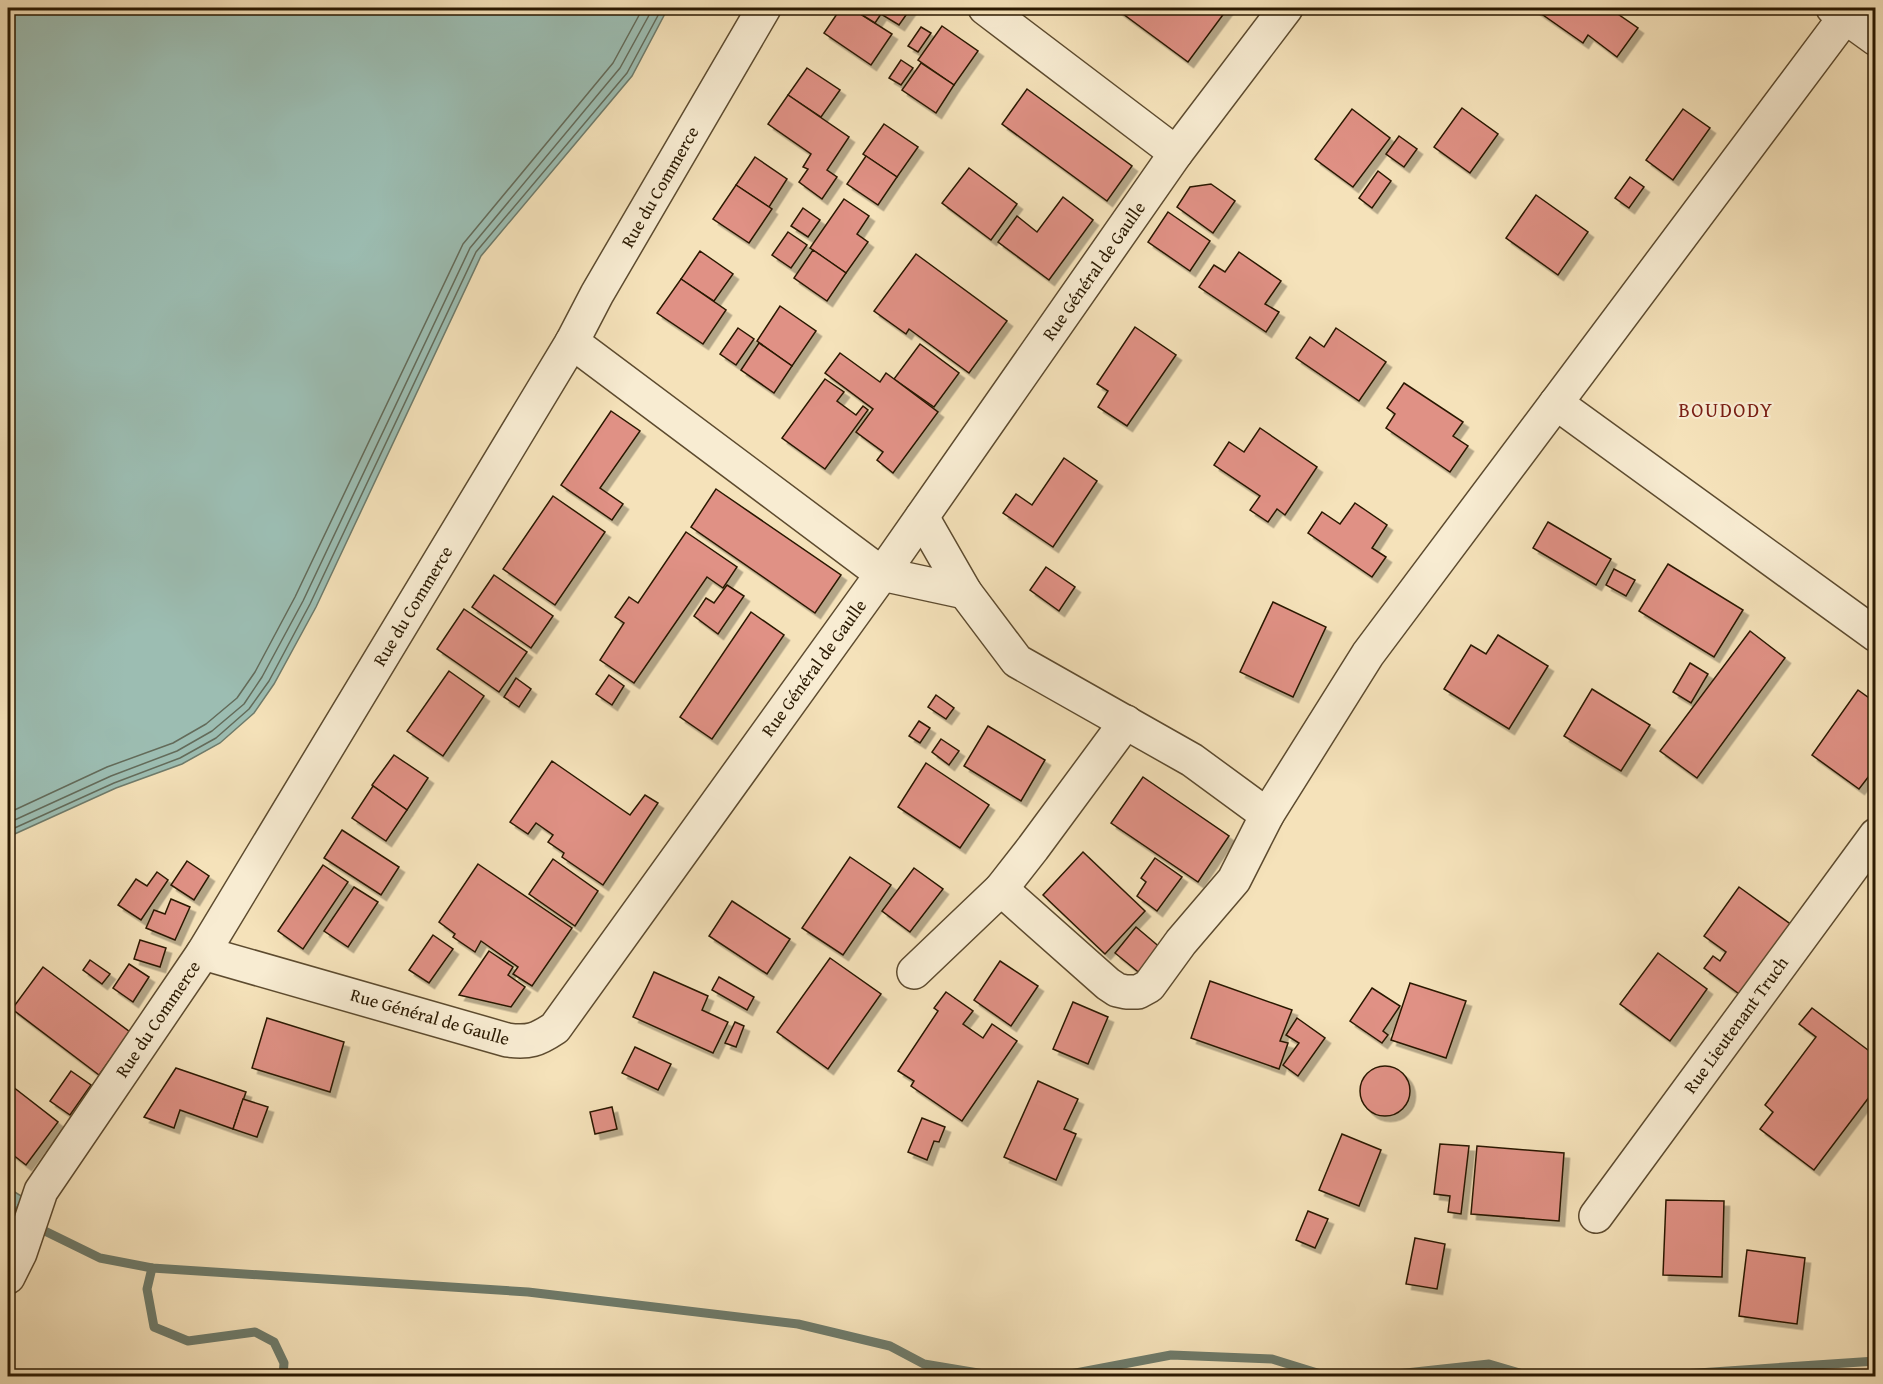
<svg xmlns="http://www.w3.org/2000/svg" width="1883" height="1384" font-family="'Gentium Book Plus',serif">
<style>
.water{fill:#9cbdb2;stroke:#6e7b6b;stroke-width:1.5}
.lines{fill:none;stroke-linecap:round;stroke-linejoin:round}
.shore{stroke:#636b5a;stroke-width:1.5}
.stream{stroke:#6e7b6b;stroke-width:9}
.building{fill:#e09185;stroke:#2a1901;stroke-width:1.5;filter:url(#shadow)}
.street-casing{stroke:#5d4b2f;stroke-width:36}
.street{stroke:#f8ecd2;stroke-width:33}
.labels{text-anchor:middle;stroke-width:4.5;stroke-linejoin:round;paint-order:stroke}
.street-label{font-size:18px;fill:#2a1901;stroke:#f8ecd2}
.neighbourhood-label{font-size:20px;letter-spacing:1.5px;fill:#7a1f14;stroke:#f8ecd2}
</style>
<defs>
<filter id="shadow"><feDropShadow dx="5.5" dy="5.5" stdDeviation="0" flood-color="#0004"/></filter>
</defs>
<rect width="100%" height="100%" fill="#f5e2ba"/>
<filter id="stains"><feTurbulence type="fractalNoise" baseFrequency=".00333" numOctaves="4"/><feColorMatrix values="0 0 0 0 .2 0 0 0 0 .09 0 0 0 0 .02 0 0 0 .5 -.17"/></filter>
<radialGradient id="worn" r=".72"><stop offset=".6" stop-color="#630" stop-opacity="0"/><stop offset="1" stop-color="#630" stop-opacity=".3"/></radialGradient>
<!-- water -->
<g class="water">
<path d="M 8,8 L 668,8 L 632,76 L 481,256 L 316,607 L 274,684 L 254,713 L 220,743 L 182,764 L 116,788 L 8,837 Z"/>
<path d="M 8,1188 L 23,1197 L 8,1222 Z"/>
</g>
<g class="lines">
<!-- shore -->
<g class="shore">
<path d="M 8,813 L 107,767 L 173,743 L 206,724 L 237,698 L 255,672 L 295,597 L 463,244 L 613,63 L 643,8"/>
<path d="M 8,823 L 111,776 L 177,751 L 212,731 L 244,704 L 262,677 L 303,601 L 470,248 L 620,68 L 653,8"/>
<path d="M 8,831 L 114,783 L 180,758 L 216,738 L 249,709 L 269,681 L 310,604 L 476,252 L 627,73 L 662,8"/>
</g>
<!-- stream -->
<g class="stream">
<path d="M 8,1213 L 100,1258 L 152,1268 L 528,1292 L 798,1324 L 890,1346 L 924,1364 L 996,1376"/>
<path d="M 152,1268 L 147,1289 L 154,1327 L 188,1341 L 255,1332 L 274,1342 L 284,1363 L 283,1376"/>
<path d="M 1060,1376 L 1171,1355 L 1272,1359 L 1327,1376"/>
<path d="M 1378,1376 L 1489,1364 L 1530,1376"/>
<path d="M 1653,1376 L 1876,1361"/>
</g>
</g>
<!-- building -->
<g class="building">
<path d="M 841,8 L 851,8 L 892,34 L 871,65 L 824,33 Z"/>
<path d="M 851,8 L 911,8 L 899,25 L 881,14 L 875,23 Z"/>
<path d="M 1115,8 L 1228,8 L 1188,62 Z"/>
<path d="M 1533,8 L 1609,8 L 1638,28 L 1617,57 L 1588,35 L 1583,43 Z"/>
<path d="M 942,26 L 978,51 L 954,85 L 918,60 Z"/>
<path d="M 921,27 L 931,33 L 918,52 L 908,46 Z"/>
<path d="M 901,60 L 913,68 L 901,85 L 889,78 Z"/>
<path d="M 921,63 L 954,85 L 936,113 L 902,90 Z"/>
<path d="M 807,68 L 840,90 L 821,117 L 788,95 Z"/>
<path d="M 1027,89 L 1132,166 L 1107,201 L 1002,124 Z"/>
<path d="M 788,95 L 849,137 L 827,170 L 837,177 L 822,199 L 799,182 L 808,169 L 803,167 L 811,154 L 768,124 Z"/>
<path d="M 1462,108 L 1498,134 L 1470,173 L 1434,147 Z"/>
<path d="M 1352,109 L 1390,138 L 1353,187 L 1315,159 Z"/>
<path d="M 1683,109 L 1710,128 L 1673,180 L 1646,160 Z"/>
<path d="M 884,124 L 918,147 L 897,177 L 863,154 Z"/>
<path d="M 1399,136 L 1417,149 L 1404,167 L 1386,154 Z"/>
<path d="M 866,156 L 897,177 L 878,205 L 847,184 Z"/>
<path d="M 755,157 L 787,179 L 769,207 L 736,185 Z"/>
<path d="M 969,168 L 1017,204 L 991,240 L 942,203 Z"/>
<path d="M 1378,171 L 1391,181 L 1372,208 L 1359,198 Z"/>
<path d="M 1630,177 L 1644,187 L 1629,208 L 1615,198 Z"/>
<path d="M 1211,184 L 1235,201 L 1213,233 L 1177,207 L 1190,187 Z"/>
<path d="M 736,185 L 772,209 L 749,243 L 713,219 Z"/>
<path d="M 1536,195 L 1588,232 L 1558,275 L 1506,238 Z"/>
<path d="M 1063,197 L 1093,220 L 1049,280 L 998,242 L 1017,216 L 1037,232 Z"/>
<path d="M 844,199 L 869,216 L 857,234 L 868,242 L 846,273 L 810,248 Z"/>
<path d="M 803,208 L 820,220 L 808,237 L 791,226 Z"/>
<path d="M 1168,212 L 1210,241 L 1190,271 L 1148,242 Z"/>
<path d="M 788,232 L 807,245 L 791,268 L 772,255 Z"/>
<path d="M 813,250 L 846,273 L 827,301 L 794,278 Z"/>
<path d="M 700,251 L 733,274 L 714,301 L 681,279 Z"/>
<path d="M 1239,252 L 1281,281 L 1265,304 L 1279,312 L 1266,332 L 1199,287 L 1214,265 L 1225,272 Z"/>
<path d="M 916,254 L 1007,321 L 969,373 L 909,329 L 906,334 L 874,311 Z"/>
<path d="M 681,279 L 726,310 L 703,344 L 657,313 Z"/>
<path d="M 780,306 L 816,331 L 792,366 L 757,341 Z"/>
<path d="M 1135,327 L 1176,355 L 1127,426 L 1098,407 L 1108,391 L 1097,384 Z"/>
<path d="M 738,328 L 754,339 L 736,365 L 720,354 Z"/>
<path d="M 1336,328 L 1386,362 L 1359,401 L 1296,358 L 1310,337 L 1324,347 Z"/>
<path d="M 759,343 L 792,366 L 774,393 L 741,370 Z"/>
<path d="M 920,344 L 959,373 L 934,407 L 894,379 Z"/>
<path d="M 840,353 L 880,382 L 886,373 L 938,412 L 893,473 L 877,460 L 883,452 L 856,432 L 873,409 L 825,373 Z"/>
<path d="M 825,379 L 844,392 L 837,401 L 856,415 L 863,406 L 868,410 L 825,469 L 782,438 Z"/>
<path d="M 1404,383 L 1463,422 L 1453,436 L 1468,446 L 1450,472 L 1386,428 L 1395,414 L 1387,408 Z"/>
<path d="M 611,411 L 640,431 L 600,488 L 623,504 L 612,520 L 561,485 Z"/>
<path d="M 1260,428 L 1317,467 L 1285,515 L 1277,509 L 1268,522 L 1250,510 L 1260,496 L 1214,465 L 1229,442 L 1244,452 Z"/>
<path d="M 1064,458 L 1097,481 L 1053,547 L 1003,513 L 1016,494 L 1032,505 Z"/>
<path d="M 716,489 L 841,575 L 815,613 L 691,527 Z"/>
<path d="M 553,496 L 605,532 L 555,605 L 503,569 Z"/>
<path d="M 1355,503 L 1387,525 L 1372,548 L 1386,557 L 1372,577 L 1308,533 L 1322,512 L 1340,524 Z"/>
<path d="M 1548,522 L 1611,559 L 1596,585 L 1533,548 Z"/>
<path d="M 686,532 L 737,567 L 723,588 L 707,577 L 634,683 L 600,660 L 624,623 L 615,617 L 629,597 L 638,603 Z"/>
<path d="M 1668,564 L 1743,610 L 1714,657 L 1639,611 Z"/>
<path d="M 1046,567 L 1075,587 L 1059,611 L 1030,590 Z"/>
<path d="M 1614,569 L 1635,580 L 1626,596 L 1606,585 Z"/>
<path d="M 494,575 L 553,616 L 531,648 L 472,607 Z"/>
<path d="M 727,585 L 744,596 L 718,634 L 694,616 L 706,598 L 714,603 Z"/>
<path d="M 1273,602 L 1326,627 L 1293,697 L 1240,672 Z"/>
<path d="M 464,609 L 527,652 L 499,692 L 437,649 Z"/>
<path d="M 751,612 L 784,635 L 712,739 L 680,717 Z"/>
<path d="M 1750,631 L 1785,658 L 1697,778 L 1660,751 Z"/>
<path d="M 1498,635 L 1548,666 L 1509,729 L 1444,689 L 1471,645 L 1486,654 Z"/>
<path d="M 1690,663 L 1708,674 L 1691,703 L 1673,692 Z"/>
<path d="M 449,671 L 484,696 L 443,756 L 407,731 Z"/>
<path d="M 609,675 L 624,686 L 612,705 L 596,694 Z"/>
<path d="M 516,678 L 531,689 L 519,707 L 504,697 Z"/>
<path d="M 1592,689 L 1650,725 L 1621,771 L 1564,736 Z"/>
<path d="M 1858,690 L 1876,703 L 1876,767 L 1859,789 L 1812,755 Z"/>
<path d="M 936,695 L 954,708 L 946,719 L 928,707 Z"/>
<path d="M 919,721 L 930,728 L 920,743 L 909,736 Z"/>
<path d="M 988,726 L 1045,760 L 1021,801 L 964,766 Z"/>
<path d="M 941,739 L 959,751 L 949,765 L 932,752 Z"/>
<path d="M 394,755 L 428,778 L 407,810 L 372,785 Z"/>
<path d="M 552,761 L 630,815 L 645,795 L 658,803 L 603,885 L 562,857 L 564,853 L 548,842 L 553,835 L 536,823 L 528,834 L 510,822 Z"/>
<path d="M 926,763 L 989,805 L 960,848 L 898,807 Z"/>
<path d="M 1143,777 L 1229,836 L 1198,882 L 1111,823 Z"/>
<path d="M 373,786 L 407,810 L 386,841 L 352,818 Z"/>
<path d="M 342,830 L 399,867 L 381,895 L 324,858 Z"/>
<path d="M 1083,852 L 1145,911 L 1105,954 L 1043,895 Z"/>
<path d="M 850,857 L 891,885 L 843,955 L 802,928 Z"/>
<path d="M 1155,858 L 1182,877 L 1157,911 L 1137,896 L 1146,882 L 1141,878 Z"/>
<path d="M 553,859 L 598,891 L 575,926 L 529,894 Z"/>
<path d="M 187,861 L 209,876 L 194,900 L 171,885 Z"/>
<path d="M 478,864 L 572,928 L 532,986 L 513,974 L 518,967 L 481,941 L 475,952 L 453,937 L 455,934 L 439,922 Z"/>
<path d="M 323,865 L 348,882 L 303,949 L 278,931 Z"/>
<path d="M 914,868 L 943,889 L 910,932 L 882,911 Z"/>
<path d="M 157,872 L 168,880 L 141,920 L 118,905 L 136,879 L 147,886 Z"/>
<path d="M 354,887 L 378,902 L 348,947 L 324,931 Z"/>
<path d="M 1739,887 L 1796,928 L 1746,999 L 1704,968 L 1713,956 L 1720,961 L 1726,952 L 1704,936 Z"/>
<path d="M 171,899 L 190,907 L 175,940 L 146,928 L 154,910 L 165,914 Z"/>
<path d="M 732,901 L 790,939 L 767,974 L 709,936 Z"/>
<path d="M 1136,927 L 1162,949 L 1142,975 L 1115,953 Z"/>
<path d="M 433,935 L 453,949 L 429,983 L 409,970 Z"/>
<path d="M 140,940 L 166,948 L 160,967 L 134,959 Z"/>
<path d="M 489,951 L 513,967 L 508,975 L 525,987 L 511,1007 L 459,995 Z"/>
<path d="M 1658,953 L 1707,989 L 1670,1041 L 1620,1004 Z"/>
<path d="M 830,958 L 881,994 L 828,1069 L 777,1032 Z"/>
<path d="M 90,960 L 110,974 L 102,984 L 83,970 Z"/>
<path d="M 1000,961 L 1038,986 L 1011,1026 L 974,1000 Z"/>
<path d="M 129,964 L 149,977 L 133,1002 L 113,988 Z"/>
<path d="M 43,967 L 130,1032 L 99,1075 L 12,1009 Z"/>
<path d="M 654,972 L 708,996 L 702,1010 L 728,1022 L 713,1053 L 633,1017 Z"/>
<path d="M 719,977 L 754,997 L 747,1010 L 712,990 Z"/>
<path d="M 1210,981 L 1292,1010 L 1280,1041 L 1288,1043 L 1279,1069 L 1191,1038 Z"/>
<path d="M 1410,983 L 1466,1001 L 1446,1058 L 1391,1040 Z"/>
<path d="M 1372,988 L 1400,1006 L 1383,1031 L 1388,1035 L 1382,1043 L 1350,1021 Z"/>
<path d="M 946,992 L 973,1011 L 963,1024 L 983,1038 L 992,1024 L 1017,1041 L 962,1121 L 911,1086 L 914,1081 L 898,1071 L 938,1011 L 934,1008 Z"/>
<path d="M 1073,1002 L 1108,1017 L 1088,1064 L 1053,1049 Z"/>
<path d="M 1812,1008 L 1876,1056 L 1876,1088 L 1814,1170 L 1760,1129 L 1773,1112 L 1765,1105 L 1816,1037 L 1799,1024 Z"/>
<path d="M 267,1018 L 344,1042 L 330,1092 L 252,1068 Z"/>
<path d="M 1297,1018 L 1325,1038 L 1298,1076 L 1283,1065 L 1299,1043 L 1286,1035 Z"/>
<path d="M 735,1022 L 744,1026 L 736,1047 L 725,1043 Z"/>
<path d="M 635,1047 L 671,1064 L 658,1090 L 622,1073 Z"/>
<circle cx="1385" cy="1091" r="25"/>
<path d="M 176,1068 L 246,1092 L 233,1129 L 180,1110 L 174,1128 L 144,1117 Z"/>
<path d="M 71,1071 L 91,1085 L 70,1115 L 50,1101 Z"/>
<path d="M 1038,1081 L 1078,1099 L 1064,1129 L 1076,1134 L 1056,1180 L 1004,1157 Z"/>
<path d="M 8,1083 L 58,1122 L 26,1165 L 8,1151 Z"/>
<path d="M 243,1099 L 268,1107 L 257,1137 L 233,1129 Z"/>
<path d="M 612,1107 L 617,1129 L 595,1134 L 590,1112 Z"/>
<path d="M 922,1118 L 945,1127 L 939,1142 L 934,1141 L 927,1160 L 908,1152 Z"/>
<path d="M 1342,1134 L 1381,1150 L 1359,1206 L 1319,1190 Z"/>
<path d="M 1440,1144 L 1469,1146 L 1461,1214 L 1448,1212 L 1450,1196 L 1434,1194 Z"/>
<path d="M 1477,1146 L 1564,1153 L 1559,1221 L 1471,1214 Z"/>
<path d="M 1666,1200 L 1724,1201 L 1722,1277 L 1663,1275 Z"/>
<path d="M 1308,1211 L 1328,1219 L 1315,1248 L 1296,1240 Z"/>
<path d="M 1415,1238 L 1445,1244 L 1437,1289 L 1406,1284 Z"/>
<path d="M 1747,1250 L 1805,1258 L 1797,1324 L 1739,1316 Z"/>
</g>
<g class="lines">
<!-- street casing -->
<g class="street-casing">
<g id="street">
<path d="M 985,8 L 1176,153"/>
<path d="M 1833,8 L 1876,39"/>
<path d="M 572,342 L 882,574 L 965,592"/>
<path d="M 1556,403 L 1876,635"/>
<path d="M 922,517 L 965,592 L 1017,661 L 1192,760 L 1267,815"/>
<path d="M 1001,889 L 1108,984 L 1117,990 L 1126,992 L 1138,992 L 1149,986 L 1181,942 L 1234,880 L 1267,815 L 1368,654 L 1845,17"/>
<path d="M 203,953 L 507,1040 C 529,1043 537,1040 555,1028 L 882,574 L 1176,153 L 1286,8"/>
<path d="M 914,972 L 1001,889 L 1033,848 L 1126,722"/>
<path d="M 1596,1216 L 1876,835"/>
<path d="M 8,1277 L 20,1253 L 41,1191 L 203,953 L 572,342 L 597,294 L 764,8"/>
</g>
</g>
<!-- street -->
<use href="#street" class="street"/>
</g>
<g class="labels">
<!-- street labels -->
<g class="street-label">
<text transform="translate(660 187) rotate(-60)" y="6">Rue du Commerce</text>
<text transform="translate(1094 271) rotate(-55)" y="6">Rue Général de Gaulle</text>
<text transform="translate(413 606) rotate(-59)" y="6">Rue du Commerce</text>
<text transform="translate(814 668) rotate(-54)" y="6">Rue Général de Gaulle</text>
<text transform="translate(430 1017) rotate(16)" y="6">Rue Général de Gaulle</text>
<text transform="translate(158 1019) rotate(-56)" y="6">Rue du Commerce</text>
<text transform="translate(1736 1025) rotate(-54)" y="6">Rue Lieutenant Truch</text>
</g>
<!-- neighbourhood labels -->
<g class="neighbourhood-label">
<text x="1726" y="417">BOUDODY</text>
</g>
</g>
<!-- margin -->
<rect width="1883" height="1384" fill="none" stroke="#f5e2ba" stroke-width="30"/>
<rect x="9" y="9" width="1865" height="1366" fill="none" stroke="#2a1901" stroke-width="3"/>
<rect x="15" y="15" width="1853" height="1354" fill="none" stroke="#2a1901" stroke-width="1.5"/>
<rect width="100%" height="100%" filter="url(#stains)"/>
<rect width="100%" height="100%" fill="url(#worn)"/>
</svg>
